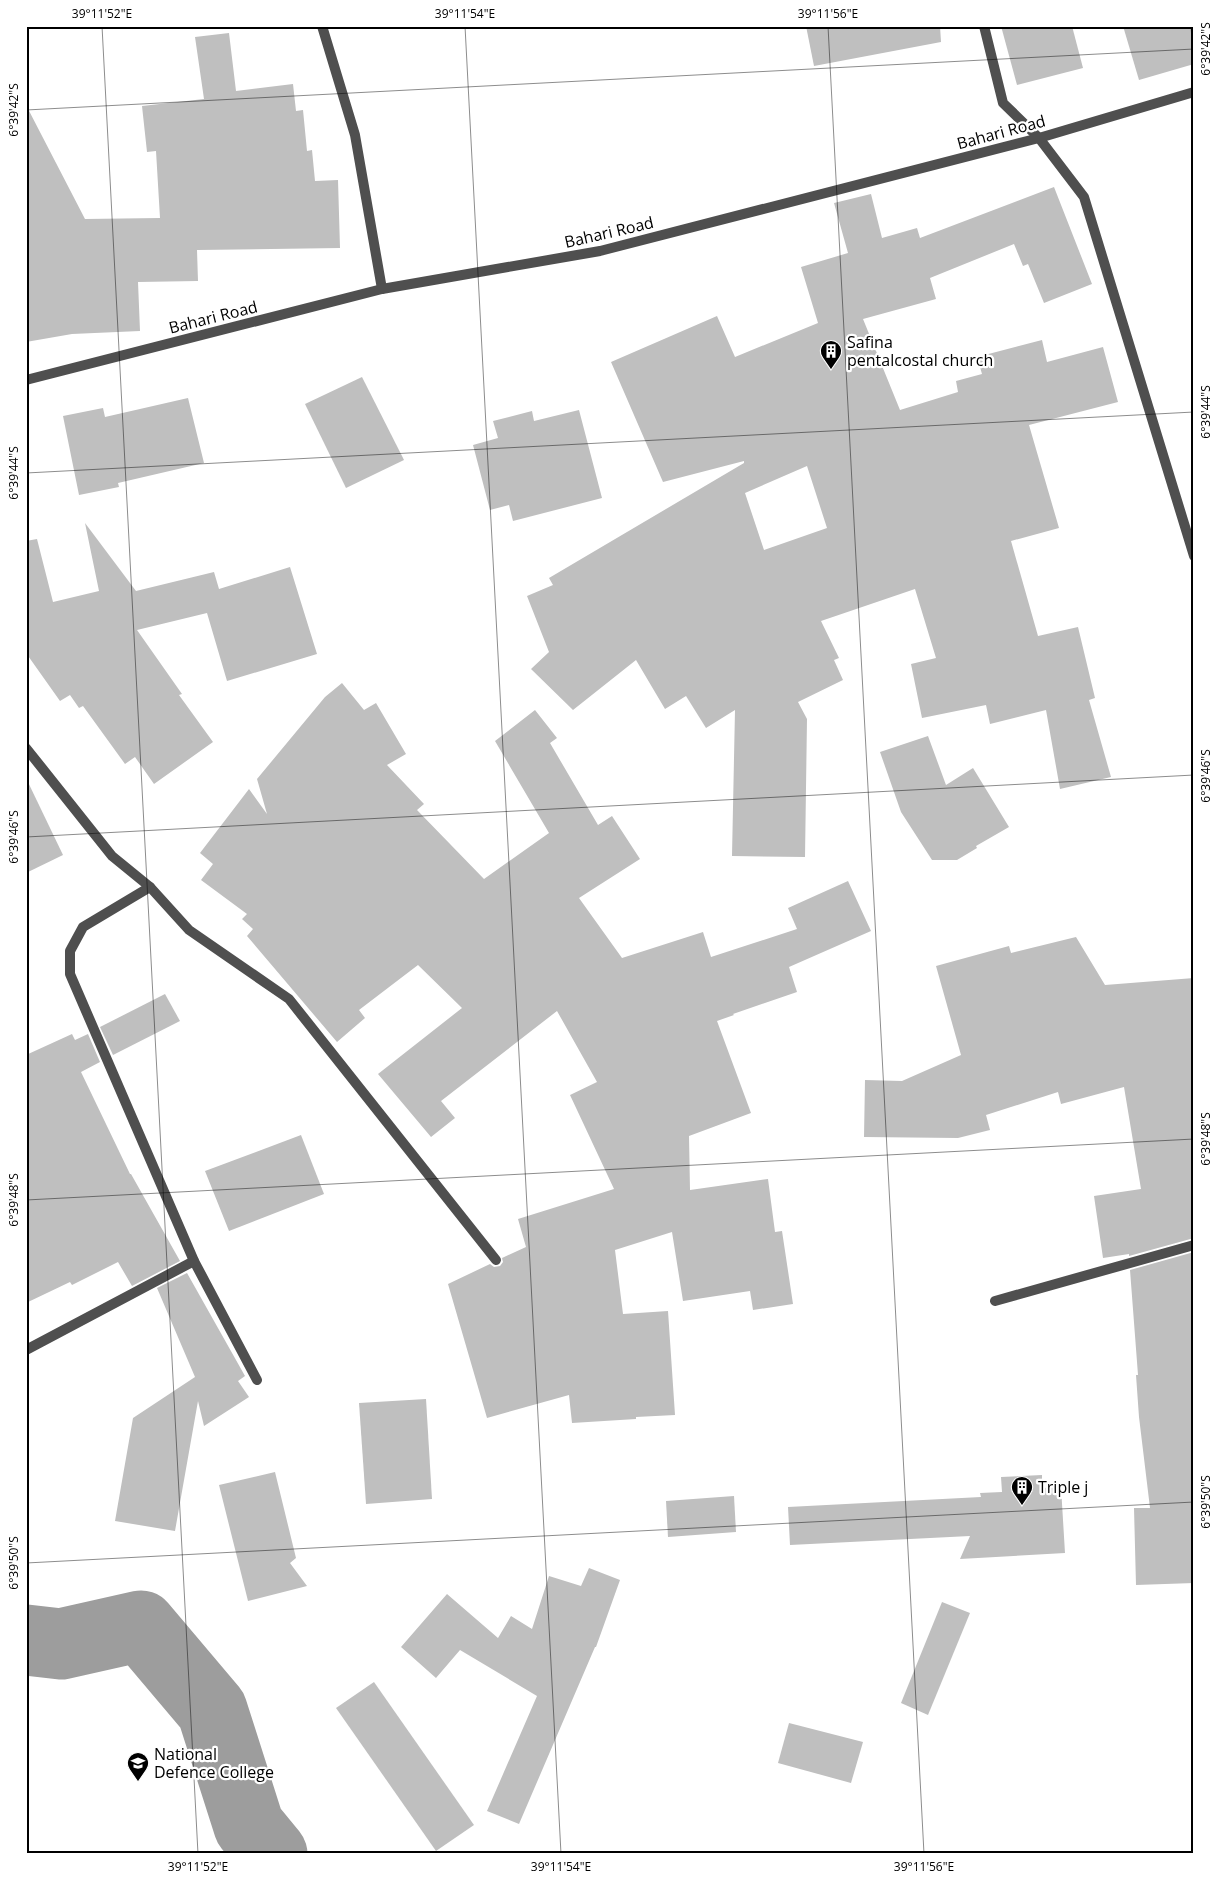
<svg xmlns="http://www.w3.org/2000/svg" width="1220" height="1880" font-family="'Open Sans',sans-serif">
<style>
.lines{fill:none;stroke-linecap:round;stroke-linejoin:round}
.river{stroke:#9d9d9d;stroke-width:71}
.building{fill:#bfbfbf;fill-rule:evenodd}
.street{stroke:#4f4f4f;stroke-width:10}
.ticks{fill:none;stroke:#000;stroke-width:1;stroke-opacity:0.45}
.labels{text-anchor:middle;stroke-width:4.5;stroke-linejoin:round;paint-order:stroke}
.street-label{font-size:16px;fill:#000;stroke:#fff}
.poi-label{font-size:16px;fill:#000;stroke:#fff;text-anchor:start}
.neatline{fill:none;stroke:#000;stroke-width:2}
.ticks-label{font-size:12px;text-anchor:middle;fill:#000}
</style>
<rect width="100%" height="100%" fill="#fff"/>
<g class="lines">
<!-- river -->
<path class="river" d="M 26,1640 L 61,1644 L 141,1626 L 212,1710 L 249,1826 L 272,1854"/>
</g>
<!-- building -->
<g class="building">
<path d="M 806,26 L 940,26 L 941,42 L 814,66 Z"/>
<path d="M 1001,26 L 1072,26 L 1083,68 L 1017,85 Z"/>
<path d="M 1123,26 L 1194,26 L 1194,64 L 1139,80 Z"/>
<path d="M 229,33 L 236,91 L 293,84 L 296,111 L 303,110 L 307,151 L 312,150 L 315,181 L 338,180 L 340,248 L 197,250 L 198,281 L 138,282 L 140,331 L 72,334 L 26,342 L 26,105 L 85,219 L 160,218 L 156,151 L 147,152 L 142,106 L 204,99 L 195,37 Z"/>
<path d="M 1054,187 L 1092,284 L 1044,303 L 1028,264 L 1023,266 L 1014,244 L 930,278 L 936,299 L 863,319 L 900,410 L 958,392 L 956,381 L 982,374 L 977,357 L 1042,340 L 1047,362 L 1103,347 L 1118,402 L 1029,425 L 1059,528 L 1011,541 L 1038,636 L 1078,627 L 1095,698 L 1089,700 L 1111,777 L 1060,789 L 1046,710 L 990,724 L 986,705 L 922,718 L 911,664 L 936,658 L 915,589 L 821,621 L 839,658 L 834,660 L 843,680 L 798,702 L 807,719 L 805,857 L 732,856 L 735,710 L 706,728 L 686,696 L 665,709 L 636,660 L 573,710 L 531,669 L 549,652 L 527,596 L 553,585 L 549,578 L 744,463 L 744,461 L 663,482 L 611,362 L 717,316 L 735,357 L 818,323 L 801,267 L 848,253 L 834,203 L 871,194 L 882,238 L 917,228 L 920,238 ZM 807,466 L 827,528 L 764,550 L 745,493 Z"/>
<path d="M 362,377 L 404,460 L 346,488 L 305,404 Z"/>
<path d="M 188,398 L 204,463 L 118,483 L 119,487 L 79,495 L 63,416 L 103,408 L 105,417 Z"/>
<path d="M 579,410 L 602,498 L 513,521 L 509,505 L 490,510 L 473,445 L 498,438 L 493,421 L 532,411 L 534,421 Z"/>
<path d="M 85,523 L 136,591 L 214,572 L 219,589 L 290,567 L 317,654 L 227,681 L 207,613 L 137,630 L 182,694 L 179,695 L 213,742 L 154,784 L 135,757 L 125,764 L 83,706 L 79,708 L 70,695 L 60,701 L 26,653 L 26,541 L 37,539 L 53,602 L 99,591 Z"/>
<path d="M 342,683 L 364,710 L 376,703 L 406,754 L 387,765 L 424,804 L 417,810 L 484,879 L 549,833 L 495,741 L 535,710 L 557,738 L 550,743 L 598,825 L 612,816 L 640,859 L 579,898 L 622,958 L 703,932 L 711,957 L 797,929 L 788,908 L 848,881 L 871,931 L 789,967 L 797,992 L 733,1014 L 734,1015 L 717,1021 L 751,1113 L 689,1136 L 690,1190 L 768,1179 L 775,1232 L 782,1231 L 793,1304 L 753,1310 L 750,1291 L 683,1301 L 672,1232 L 615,1250 L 623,1314 L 668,1311 L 675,1415 L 636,1417 L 636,1419 L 572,1423 L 569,1395 L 487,1418 L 448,1284 L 490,1264 L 494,1267 L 500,1266 L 503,1262 L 502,1258 L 526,1247 L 518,1219 L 614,1189 L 570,1095 L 597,1082 L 557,1011 L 441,1101 L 455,1118 L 431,1137 L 378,1074 L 462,1008 L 418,965 L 359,1010 L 365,1018 L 337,1042 L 247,936 L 253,929 L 242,919 L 247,914 L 201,880 L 213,864 L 200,853 L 249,789 L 267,814 L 257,779 L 325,697 Z"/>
<path d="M 928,736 L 946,785 L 973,768 L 1009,827 L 976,846 L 977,848 L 957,860 L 932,860 L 901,812 L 880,752 Z"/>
<path d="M 26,778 L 63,855 L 26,873 Z"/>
<path d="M 1076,937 L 1105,985 L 1194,978 L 1194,1238 L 1129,1256 L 1129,1254 L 1103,1258 L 1094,1196 L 1141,1189 L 1124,1087 L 1061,1104 L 1058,1092 L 986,1115 L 990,1130 L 958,1138 L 864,1137 L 865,1080 L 902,1081 L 961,1055 L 936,966 L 1009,946 L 1011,953 Z"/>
<path d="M 165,994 L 180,1021 L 113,1055 L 100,1027 Z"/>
<path d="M 72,1034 L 75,1040 L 88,1034 L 100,1062 L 81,1072 L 130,1174 L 131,1174 L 180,1261 L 132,1286 L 118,1262 L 72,1285 L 70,1282 L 26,1303 L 26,1055 Z"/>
<path d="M 301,1135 L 324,1194 L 229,1231 L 205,1171 Z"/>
<path d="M 1194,1252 L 1194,1583 L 1136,1585 L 1134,1508 L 1150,1508 L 1139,1417 L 1136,1375 L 1138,1375 L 1130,1270 Z"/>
<path d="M 187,1273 L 245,1376 L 238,1381 L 249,1397 L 204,1426 L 198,1401 L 175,1531 L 115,1521 L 133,1418 L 195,1377 L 157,1288 Z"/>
<path d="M 426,1399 L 432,1499 L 366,1504 L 359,1403 Z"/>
<path d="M 275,1472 L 296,1558 L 290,1563 L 307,1586 L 248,1601 L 219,1485 Z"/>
<path d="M 1042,1475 L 1042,1488 L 1061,1487 L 1065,1553 L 960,1559 L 970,1536 L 790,1545 L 788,1507 L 981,1497 L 980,1493 L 1002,1492 L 1001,1477 Z"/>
<path d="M 734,1496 L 736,1532 L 668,1537 L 666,1501 Z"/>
<path d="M 589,1568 L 620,1580 L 596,1647 L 595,1647 L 519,1824 L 487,1811 L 537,1696 L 460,1650 L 436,1678 L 401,1647 L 447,1594 L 498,1638 L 511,1616 L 532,1629 L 549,1576 L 581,1586 Z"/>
<path d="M 942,1602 L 970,1613 L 928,1715 L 901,1703 Z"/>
<path d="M 374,1682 L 474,1825 L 436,1851 L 336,1708 Z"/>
<path d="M 789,1723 L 863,1742 L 851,1783 L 778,1763 Z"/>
</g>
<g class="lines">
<!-- street -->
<g class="street">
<path d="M 322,26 L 355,135 L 382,289"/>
<path d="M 984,26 L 1003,103 L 1039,138 L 1084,197 L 1194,556"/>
<path d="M 26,380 L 382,289 L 600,251 L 1039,138 L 1194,92"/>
<path d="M 26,748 L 112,856 L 150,887 L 189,930 L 289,999 L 496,1260"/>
<path d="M 150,887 L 83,927 L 70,951 L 70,974 L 194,1261 L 257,1380"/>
<path d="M 995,1301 L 1194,1245"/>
<path d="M 26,1350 L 194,1261"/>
</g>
</g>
<!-- ticks -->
<path class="ticks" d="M 102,26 L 198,1854M 465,26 L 561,1854M 828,26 L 924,1854M 1191,26 L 1194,69M 26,110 L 1194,49M 26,473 L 1194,412M 26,837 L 1194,775M 26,1200 L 1194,1139M 26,1563 L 1194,1502"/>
<!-- icons -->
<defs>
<g id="building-pin" transform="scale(1.125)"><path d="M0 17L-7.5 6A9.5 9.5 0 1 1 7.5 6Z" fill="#000" stroke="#fff"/><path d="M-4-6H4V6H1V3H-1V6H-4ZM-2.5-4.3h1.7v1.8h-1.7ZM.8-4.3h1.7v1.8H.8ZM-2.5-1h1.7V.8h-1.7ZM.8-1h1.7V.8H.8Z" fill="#fff"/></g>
<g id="school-pin" transform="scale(1.125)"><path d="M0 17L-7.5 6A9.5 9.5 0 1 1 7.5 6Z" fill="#000" stroke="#fff"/><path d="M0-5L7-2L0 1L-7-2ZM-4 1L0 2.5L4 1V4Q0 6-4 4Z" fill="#fff"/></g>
</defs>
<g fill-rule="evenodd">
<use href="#building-pin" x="831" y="351"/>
<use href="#building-pin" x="1022" y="1487"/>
<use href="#school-pin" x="138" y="1763"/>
</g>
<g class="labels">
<!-- street labels -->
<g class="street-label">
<text transform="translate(1001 132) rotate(-15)" y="6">Bahari Road</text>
<text transform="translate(609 232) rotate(-13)" y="6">Bahari Road</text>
<text transform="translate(213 317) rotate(-14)" y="6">Bahari Road</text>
</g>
<!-- poi labels -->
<g class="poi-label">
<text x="847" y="348">Safina<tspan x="847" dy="18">pentalcostal church</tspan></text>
<text x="1038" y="1493">Triple j</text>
<text x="154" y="1760">National<tspan x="154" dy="18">Defence College</tspan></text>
</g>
</g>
<!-- border -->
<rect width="1220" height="1880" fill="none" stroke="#ffffff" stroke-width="55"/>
<rect x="28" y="28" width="1164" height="1824" class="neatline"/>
<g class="ticks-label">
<text x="102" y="18">39°11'52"E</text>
<text x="465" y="18">39°11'54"E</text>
<text x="828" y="18">39°11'56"E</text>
<text transform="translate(1206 49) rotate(-90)" y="4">6°39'42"S</text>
<text transform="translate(14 110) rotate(-90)" y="4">6°39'42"S</text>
<text transform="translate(1206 412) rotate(-90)" y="4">6°39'44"S</text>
<text transform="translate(14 473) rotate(-90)" y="4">6°39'44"S</text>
<text transform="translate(1206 776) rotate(-90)" y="4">6°39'46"S</text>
<text transform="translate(14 837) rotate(-90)" y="4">6°39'46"S</text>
<text transform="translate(1206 1139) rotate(-90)" y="4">6°39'48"S</text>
<text transform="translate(14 1200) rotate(-90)" y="4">6°39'48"S</text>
<text transform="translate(1206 1502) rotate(-90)" y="4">6°39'50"S</text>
<text transform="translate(14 1563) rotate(-90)" y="4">6°39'50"S</text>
<text x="198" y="1871">39°11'52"E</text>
<text x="561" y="1871">39°11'54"E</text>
<text x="924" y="1871">39°11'56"E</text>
</g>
</svg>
